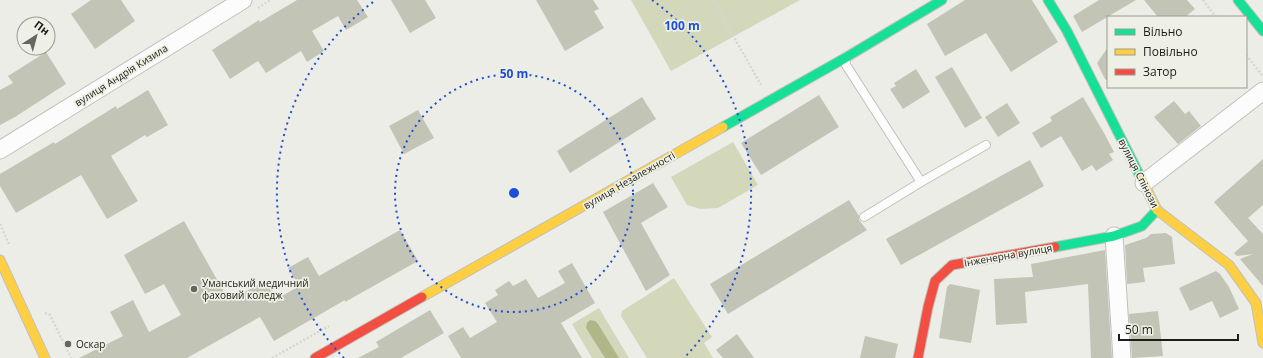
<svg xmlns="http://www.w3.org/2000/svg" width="1263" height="358" font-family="'Open Sans',sans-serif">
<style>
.green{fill:#d3d8bb}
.water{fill:#b0b687}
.building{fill:#c2c4b5}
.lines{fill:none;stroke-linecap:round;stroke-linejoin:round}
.lane-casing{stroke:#c0c0bc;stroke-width:10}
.street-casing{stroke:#c0c0bc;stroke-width:19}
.fast-casing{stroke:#c0c0bc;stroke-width:11}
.slow-casing{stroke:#c0c0bc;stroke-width:11}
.jam-casing{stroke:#c0c0bc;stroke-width:11}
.path{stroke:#d6d6d4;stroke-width:2.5;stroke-dasharray:2 2;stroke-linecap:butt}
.lane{stroke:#fcfcfc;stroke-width:8}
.street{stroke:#fcfcfc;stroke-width:17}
.fast{stroke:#16e098;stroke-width:9}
.slow{stroke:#ffcf43;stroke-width:9}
.jam{stroke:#f24e42;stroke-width:9}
.ring{fill:none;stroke:#1d4ed8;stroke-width:2;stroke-dasharray:2 4}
.poi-dot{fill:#656561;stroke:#eef0e5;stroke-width:1.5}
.labels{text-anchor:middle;stroke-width:3.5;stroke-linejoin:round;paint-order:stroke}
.street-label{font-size:10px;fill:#1c1c19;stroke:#eef0e5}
.poi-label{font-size:10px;fill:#1c1c19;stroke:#eef0e5;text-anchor:start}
.centre{fill:#1d4ed8;stroke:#eef0e5;stroke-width:2}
.ring-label{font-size:12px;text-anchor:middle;font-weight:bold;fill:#1d4ed8;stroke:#eef0e5;stroke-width:3.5;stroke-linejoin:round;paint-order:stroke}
</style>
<rect width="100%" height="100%" fill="#edede8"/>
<!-- green -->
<g class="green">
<path d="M 631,0 L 800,0 L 671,71 Z"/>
<path d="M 733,142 L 758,185 L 718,208 L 701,209 L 687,205 L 671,177 Z"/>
<path d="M 674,278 L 712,337 L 704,343 L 713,358 L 647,358 L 621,316 L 622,311 Z"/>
<path d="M 599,308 L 629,358 L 592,358 L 572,324 Z"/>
</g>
<!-- water -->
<path class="water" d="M 590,320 L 595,321 L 598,324 L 619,358 L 605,358 L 586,328 L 587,323 Z"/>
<!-- building -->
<g class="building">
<path d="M 91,0 L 121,0 L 135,21 L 95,49 L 71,14 Z"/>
<path d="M 297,0 L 357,0 L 368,17 L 346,30 L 338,16 L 312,31 L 324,51 L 307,62 L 301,51 L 266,73 L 258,61 L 230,79 L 212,50 L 259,20 L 260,22 Z"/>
<path d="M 391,0 L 425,0 L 436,18 L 410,33 Z"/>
<path d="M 536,0 L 593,0 L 599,9 L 594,11 L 604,28 L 565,51 Z"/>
<path d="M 965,0 L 1032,0 L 1058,42 L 1011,72 L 986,33 L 945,56 L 927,24 Z"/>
<path d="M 1099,0 L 1136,0 L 1082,32 L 1073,16 Z"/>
<path d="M 1144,0 L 1187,0 L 1195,9 L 1185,17 L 1158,17 Z"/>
<path d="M 1108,47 L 1108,81 L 1105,79 L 1097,63 Z"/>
<path d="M 46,52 L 66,84 L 15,117 L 0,125 L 0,90 L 13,83 L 8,76 Z"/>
<path d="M 952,67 L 982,118 L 965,128 L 935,77 Z"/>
<path d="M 916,69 L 930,92 L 903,109 L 890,89 L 896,86 L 894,83 Z"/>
<path d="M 148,90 L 168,125 L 147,137 L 145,135 L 111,156 L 138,201 L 107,219 L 81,175 L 16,213 L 0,186 L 0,174 L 54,142 L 55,144 L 116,106 L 117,109 Z"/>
<path d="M 819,95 L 839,127 L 761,175 L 741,143 Z"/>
<path d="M 642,97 L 656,119 L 570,173 L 557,151 Z"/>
<path d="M 1083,97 L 1104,133 L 1114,152 L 1109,154 L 1113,160 L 1096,171 L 1092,165 L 1082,171 L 1061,136 L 1041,148 L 1032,133 L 1052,121 L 1050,117 Z"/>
<path d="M 1174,101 L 1185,114 L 1189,111 L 1201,126 L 1178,144 L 1154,117 Z"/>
<path d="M 1007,103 L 1020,123 L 998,137 L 985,117 Z"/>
<path d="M 418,110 L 434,138 L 404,154 L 389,126 Z"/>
<path d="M 1263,159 L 1263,205 L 1248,218 L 1263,234 L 1263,286 L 1240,259 L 1253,254 L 1237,256 L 1234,253 L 1248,241 L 1214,202 Z"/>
<path d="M 1030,160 L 1044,186 L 901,265 L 886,239 Z"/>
<path d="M 653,183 L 668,207 L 641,223 L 670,275 L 646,291 L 603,212 Z"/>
<path d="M 849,200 L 859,216 L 859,220 L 867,230 L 728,314 L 710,284 Z"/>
<path d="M 184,221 L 229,301 L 266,280 L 277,299 L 299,286 L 288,268 L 308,257 L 319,276 L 400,230 L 418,261 L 345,302 L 345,300 L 274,341 L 260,317 L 187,358 L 79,358 L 123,336 L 110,312 L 133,300 L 149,332 L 181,315 L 164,284 L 145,294 L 124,255 Z"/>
<path d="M 1166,233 L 1172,237 L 1175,264 L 1143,268 L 1145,282 L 1127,284 L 1125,245 L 1146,238 L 1151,234 Z"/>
<path d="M 1105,250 L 1112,358 L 1091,358 L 1088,284 L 1025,292 L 1027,323 L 996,325 L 994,279 L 1033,277 L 1031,264 Z"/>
<path d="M 572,263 L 595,303 L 561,323 L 582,358 L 461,358 L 448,336 L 463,327 L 470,338 L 497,322 L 485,303 L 498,295 L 495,290 L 509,281 L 513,286 L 526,279 L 538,298 L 565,283 L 558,271 Z"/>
<path d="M 1216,271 L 1220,274 L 1229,287 L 1239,309 L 1220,318 L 1212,301 L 1190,311 L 1179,288 Z"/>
<path d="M 950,284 L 980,290 L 971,343 L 939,338 L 947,287 Z"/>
<path d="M 430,310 L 444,333 L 401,358 L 358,358 L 379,347 L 376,342 Z"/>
<path d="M 1158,311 L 1163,356 L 1132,358 L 1129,314 Z"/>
<path d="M 737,334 L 754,358 L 723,358 L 716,350 Z"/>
<path d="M 865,336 L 898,344 L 895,358 L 860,358 Z"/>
</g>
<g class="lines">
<!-- lane casing -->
<g class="lane-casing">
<g id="lane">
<path d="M 845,59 L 846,65 L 921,182 L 986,145"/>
<path d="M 864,217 L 921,182"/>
</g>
</g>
<!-- street casing -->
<g class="street-casing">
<g id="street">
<path d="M 0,150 L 243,0"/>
<path d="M 1144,183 L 1263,91"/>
<path d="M 1114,236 L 1122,358"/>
</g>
</g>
<!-- fast casing -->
<g class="fast-casing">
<g id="fast">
<path d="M 1048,0 L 1067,31 L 1141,178"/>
<path d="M 1238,0 L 1263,31"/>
<path d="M 723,127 L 845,58 L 942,0"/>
<path d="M 1055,247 L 1114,236 L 1142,226 L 1157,210"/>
</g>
</g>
<!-- slow casing -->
<g class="slow-casing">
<g id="slow">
<path d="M 1141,178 L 1157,210 L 1229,265 L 1256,303 L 1263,343"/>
<path d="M 0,260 L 45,358"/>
<path d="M 422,297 L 723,127"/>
</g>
</g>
<!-- jam casing -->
<g class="jam-casing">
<g id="jam">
<path d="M 315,358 L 422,297"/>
<path d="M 918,358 L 928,307 L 935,281 L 952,265 L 1055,247"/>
</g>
</g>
<!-- path -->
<g class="path">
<path d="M 713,0 L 761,85"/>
<path d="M 1203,0 L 1216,17"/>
<path d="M 258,8 L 270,0"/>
<path d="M 1246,55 L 1262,75"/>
<path d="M 0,224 L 9,244"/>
<path d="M 45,313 L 50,315 L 71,358"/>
<path d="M 272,358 L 329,326"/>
</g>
<!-- lane -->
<use href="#lane" class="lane"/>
<!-- street -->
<use href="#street" class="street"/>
<!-- fast -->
<use href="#fast" class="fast"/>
<!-- slow -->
<use href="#slow" class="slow"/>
<!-- jam -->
<use href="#jam" class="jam"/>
</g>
<!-- distance rings -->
<g class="ring">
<circle cx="514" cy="193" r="119"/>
<path d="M344 358A237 237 0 0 1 376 0M652 0A237 237 0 0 1 684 358"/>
</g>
<!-- markers -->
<g class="poi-dot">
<circle cx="194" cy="289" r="4"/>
<circle cx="68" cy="344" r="4"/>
</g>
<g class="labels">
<!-- street labels -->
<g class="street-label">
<text transform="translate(121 75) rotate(-32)" y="4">вулиця Андрія Кизила</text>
<text transform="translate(1139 173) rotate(63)" y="4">вулиця Спінози</text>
<text transform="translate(629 180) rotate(-30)" y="4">вулиця Незалежності</text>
<text transform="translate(1008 255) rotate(-10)" y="4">Інженерна вулиця</text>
</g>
<!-- poi labels -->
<g class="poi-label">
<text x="202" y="287">Уманський медичний<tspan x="202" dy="12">фаховий коледж</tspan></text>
<text x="76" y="348">Оскар</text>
</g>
</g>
<circle cx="514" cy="193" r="6" class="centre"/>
<g class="ring-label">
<text x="682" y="30">100 m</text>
<text x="514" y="78">50 m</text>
</g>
<!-- legend -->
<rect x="1107" y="16" width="140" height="72" fill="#eef0e5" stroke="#9a9b93"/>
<rect x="1115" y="29" width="20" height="6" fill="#16e098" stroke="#9a9b93"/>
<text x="1143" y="36" font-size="12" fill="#1c1c19">Вільно</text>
<rect x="1115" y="49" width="20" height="6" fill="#ffcf43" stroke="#9a9b93"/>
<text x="1143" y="56" font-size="12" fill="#1c1c19">Повільно</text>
<rect x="1115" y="69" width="20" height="6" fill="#f24e42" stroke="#9a9b93"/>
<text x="1143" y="76" font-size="12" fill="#1c1c19">Затор</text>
<!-- north arrow -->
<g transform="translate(36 36) rotate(36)"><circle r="19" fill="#eef0e5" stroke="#9a9b93"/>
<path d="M0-3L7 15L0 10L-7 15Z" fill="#656561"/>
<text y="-6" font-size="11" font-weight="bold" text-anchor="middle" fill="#1c1c19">Пн</text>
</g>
<!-- scale -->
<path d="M1119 334v6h119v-6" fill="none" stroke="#1c1c19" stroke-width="2"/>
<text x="1125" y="334" font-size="12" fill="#1c1c19" stroke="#eef0e5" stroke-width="3" paint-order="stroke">50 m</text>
</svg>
